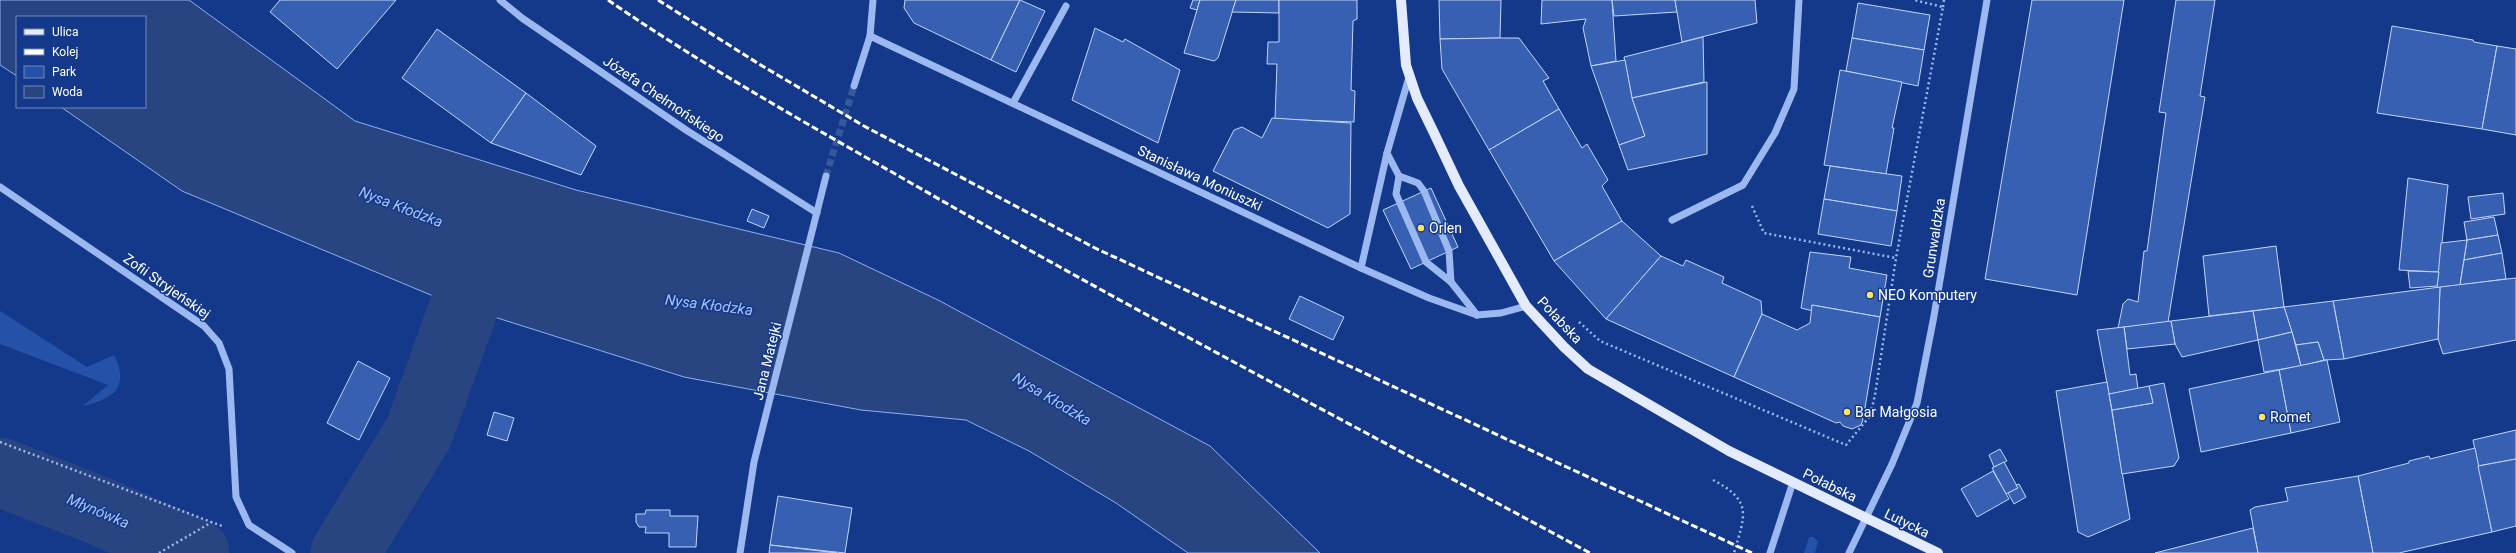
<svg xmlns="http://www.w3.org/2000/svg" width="2516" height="553" font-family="Roboto,sans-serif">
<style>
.green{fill:#2651a9}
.water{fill:#284481;stroke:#8db0f3}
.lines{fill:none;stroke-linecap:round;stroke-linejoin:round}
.river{stroke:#284481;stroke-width:69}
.building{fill:#3860b2;stroke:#c2d5fb}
.minor-tunnel{stroke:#37579c;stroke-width:7;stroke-dasharray:7 3.5;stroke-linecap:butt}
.path{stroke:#9cb8f0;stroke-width:2.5;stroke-dasharray:2 3;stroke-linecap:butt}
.minor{stroke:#9cb8f0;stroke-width:7}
.major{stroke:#e4ebff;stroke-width:10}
.rail{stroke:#fff;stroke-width:3;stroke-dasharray:7 3;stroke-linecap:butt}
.poi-dot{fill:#ffe35a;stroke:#14398a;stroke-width:1.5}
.labels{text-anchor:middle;stroke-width:3;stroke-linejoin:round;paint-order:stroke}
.street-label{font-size:14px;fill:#fff;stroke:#14398a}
.poi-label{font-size:14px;fill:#fff;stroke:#14398a;text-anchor:start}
.water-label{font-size:15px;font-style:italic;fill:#a7c2f7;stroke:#14398a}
</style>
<rect width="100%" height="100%" fill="#14398a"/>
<!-- green -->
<g class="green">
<path d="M 0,311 L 87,367 L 114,355 C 130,387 114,399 83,406 L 108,385 L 0,344 Z"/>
<path d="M 1809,537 L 1813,537 L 1818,541 L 1815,553 L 1804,553 Z"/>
</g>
<!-- water -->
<path class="water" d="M 0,0 L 189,0 L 355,121 L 576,190 L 839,253 L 938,300 L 1210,446 L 1320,553 L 1188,553 L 1116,503 L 1029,451 L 966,420 L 861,410 L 684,377 L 450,303 L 182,191 L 61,107 L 145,107 L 145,17 L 17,17 L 17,76 L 0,65 Z"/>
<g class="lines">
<!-- river -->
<g class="river">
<path d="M 0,472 L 97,510 L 195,553"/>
<path d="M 345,553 L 419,432 L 488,240"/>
</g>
</g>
<!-- building -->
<g class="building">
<path d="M 280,0 L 396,0 L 337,69 L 270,12 Z"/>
<path d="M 905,0 L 1020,0 L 991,60 L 914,23 L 904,8 Z"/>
<path d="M 1020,0 L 1045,11 L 1016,72 L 991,60 Z"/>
<path d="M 1193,0 L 1200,0 L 1197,10 L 1190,8 Z"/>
<path d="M 1200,0 L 1236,0 L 1218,58 L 1214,61 L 1184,53 Z"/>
<path d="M 1236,0 L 1279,0 L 1279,13 L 1232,12 Z"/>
<path d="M 1279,0 L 1357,0 L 1357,19 L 1353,21 L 1351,90 L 1355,91 L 1354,122 L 1275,119 L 1277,64 L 1267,64 L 1268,42 L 1279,42 Z"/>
<path d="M 1439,0 L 1501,0 L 1500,38 L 1440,39 Z"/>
<path d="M 1542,0 L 1612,0 L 1616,61 L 1591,66 L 1583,28 L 1586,19 L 1541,24 Z"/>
<path d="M 1612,0 L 1675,0 L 1677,12 L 1614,16 Z"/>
<path d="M 1675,0 L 1755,0 L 1757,23 L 1682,42 Z"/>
<path d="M 2032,0 L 2124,0 L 2077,295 L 1985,279 Z"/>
<path d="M 2176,0 L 2215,0 L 2200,96 L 2205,97 L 2168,322 L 2118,328 L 2123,304 L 2128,299 L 2138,302 L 2144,251 L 2147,251 L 2166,113 L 2159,112 Z"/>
<path d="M 1858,3 L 1930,15 L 1924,50 L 1852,38 Z"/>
<path d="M 2392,26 L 2473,40 L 2474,42 L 2497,46 L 2482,129 L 2377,113 Z"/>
<path d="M 1095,28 L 1123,42 L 1125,39 L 1180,70 L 1158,143 L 1072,100 Z"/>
<path d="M 437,29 L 526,93 L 491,143 L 402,78 Z"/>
<path d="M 1703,37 L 1704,82 L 1632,98 L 1624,57 Z"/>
<path d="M 1500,38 L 1519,38 L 1549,78 L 1543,81 L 1559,109 L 1489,150 L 1442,69 L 1440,39 Z"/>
<path d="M 1852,38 L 1924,50 L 1918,86 L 1846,71 Z"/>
<path d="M 2497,46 L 2516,49 L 2516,135 L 2482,129 Z"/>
<path d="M 1625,60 L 1632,98 L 1645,136 L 1619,145 L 1591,66 Z"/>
<path d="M 1840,70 L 1902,82 L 1892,128 L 1894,128 L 1886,174 L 1824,165 Z"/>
<path d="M 1707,82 L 1707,154 L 1628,170 L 1619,145 L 1645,136 L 1632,98 Z"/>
<path d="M 526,93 L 596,146 L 581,175 L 491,143 Z"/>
<path d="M 1559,109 L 1582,148 L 1587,144 L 1608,180 L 1602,186 L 1622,221 L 1554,261 L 1489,150 Z"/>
<path d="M 1272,118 L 1351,123 L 1350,214 L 1328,228 L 1213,171 L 1234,130 L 1242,127 L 1262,138 Z"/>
<path d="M 1830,166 L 1902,176 L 1897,211 L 1824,199 Z"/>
<path d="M 2408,178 L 2448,185 L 2439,272 L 2399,270 Z"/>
<path d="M 1431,188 L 1458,247 L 1411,269 L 1383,210 Z"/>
<path d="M 2503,193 L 2505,214 L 2471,219 L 2468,197 Z"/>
<path d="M 1824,199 L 1897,211 L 1891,246 L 1818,234 Z"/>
<path d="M 752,209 L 769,216 L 764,228 L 747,221 Z"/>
<path d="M 2494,217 L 2498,235 L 2467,240 L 2464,222 Z"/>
<path d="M 1622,221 L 1661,256 L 1606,319 L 1554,261 Z"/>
<path d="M 2498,235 L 2502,253 L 2464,260 L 2467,240 Z"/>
<path d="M 2467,240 L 2460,285 L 2437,288 L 2441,243 Z"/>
<path d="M 2276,246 L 2284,307 L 2209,316 L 2203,256 Z"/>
<path d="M 1810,252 L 1851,257 L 1849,268 L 1887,275 L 1880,317 L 1812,305 L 1813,311 L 1801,308 Z"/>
<path d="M 2502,253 L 2506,279 L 2460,285 L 2464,260 Z"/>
<path d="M 1661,256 L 1683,266 L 1686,260 L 1724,277 L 1722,283 L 1761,301 L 1762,314 L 1734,377 L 1606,319 Z"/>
<path d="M 2408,271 L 2439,272 L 2437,286 L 2410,288 Z"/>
<path d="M 2516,278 L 2516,340 L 2443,354 L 2438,339 L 2440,287 Z"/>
<path d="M 2440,287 L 2438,339 L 2344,359 L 2333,301 Z"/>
<path d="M 1300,296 L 1344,317 L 1333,340 L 1289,319 Z"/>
<path d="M 2333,301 L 2344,359 L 2324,360 L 2318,342 L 2296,345 L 2284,307 Z"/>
<path d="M 1812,305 L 1880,317 L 1865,408 L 1860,409 L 1863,420 L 1861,425 L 1852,429 L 1843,426 L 1840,422 L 1836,423 L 1734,377 L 1762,314 L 1797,330 L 1810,323 Z"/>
<path d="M 2284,307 L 2292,332 L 2258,340 L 2253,311 Z"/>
<path d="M 2253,311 L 2258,340 L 2182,357 L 2175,344 L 2171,321 Z"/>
<path d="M 2171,321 L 2175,344 L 2127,349 L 2124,327 Z"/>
<path d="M 2124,327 L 2130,375 L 2136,374 L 2138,389 L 2109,394 L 2097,330 Z"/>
<path d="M 2292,332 L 2301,366 L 2264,372 L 2258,340 Z"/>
<path d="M 2318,342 L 2324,360 L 2301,366 L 2296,345 Z"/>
<path d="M 2327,360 L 2340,422 L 2291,433 L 2279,370 Z"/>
<path d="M 358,361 L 390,378 L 359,440 L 327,423 Z"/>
<path d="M 2279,370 L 2291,433 L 2201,452 L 2189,389 Z"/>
<path d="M 2107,382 L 2130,519 L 2088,537 L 2078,532 L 2056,391 Z"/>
<path d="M 2164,383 L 2179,458 L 2174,466 L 2122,474 L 2112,410 L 2153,403 L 2149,386 Z"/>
<path d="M 2149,386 L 2153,403 L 2112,410 L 2109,394 Z"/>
<path d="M 494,412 L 514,418 L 507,441 L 487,435 Z"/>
<path d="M 2516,430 L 2516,459 L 2478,466 L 2473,440 Z"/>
<path d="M 2475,448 L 2492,532 L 2399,553 L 2373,553 L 2358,476 L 2409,463 L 2409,461 L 2429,456 L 2430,459 Z"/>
<path d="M 2000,449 L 2007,461 L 1994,467 L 1989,455 Z"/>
<path d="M 2516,459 L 2516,526 L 2492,532 L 2478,466 Z"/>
<path d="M 2004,462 L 2018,488 L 2006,494 L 1992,468 Z"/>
<path d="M 1993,471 L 2009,499 L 1977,517 L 1961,489 Z"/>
<path d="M 2358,476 L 2373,553 L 2258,553 L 2250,510 L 2255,507 L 2288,501 L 2285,488 Z"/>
<path d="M 2019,484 L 2026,497 L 2014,504 L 2008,493 L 2018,488 L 2016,485 Z"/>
<path d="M 778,496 L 852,508 L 845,553 L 770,545 Z"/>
<path d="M 646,510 L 670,510 L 670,516 L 698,516 L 696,547 L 669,547 L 669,533 L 645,533 L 646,527 L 639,527 L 636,522 L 636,514 L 645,514 Z"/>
<path d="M 2253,528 L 2258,553 L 2155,553 Z"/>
<path d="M 770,545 L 837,553 L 769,553 Z"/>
</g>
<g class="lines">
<!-- minor-tunnel -->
<path class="minor-tunnel" d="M 826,176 L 854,86"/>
<!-- path -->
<g class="path">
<path d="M 1943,7 L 1944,0"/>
<path d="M 1752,206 L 1764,233 L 1896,258"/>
<path d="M 1579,322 L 1600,341 L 1846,445 L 1870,416 L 1875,395 L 1896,258 L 1943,7 L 1914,0"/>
<path d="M 0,442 L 222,526"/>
<path d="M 1713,480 C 1753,501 1745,515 1734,553"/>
<path d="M 159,553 L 212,522"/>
</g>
<!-- minor -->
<g class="minor">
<path d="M 500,0 L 522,18 L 686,130 L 817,213"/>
<path d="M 870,36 L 1361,268 L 1429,298 L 1477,315 L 1501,313 L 1526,306"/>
<path d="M 854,86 L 870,36 L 873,0"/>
<path d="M 1013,103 L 1066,6"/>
<path d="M 1387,153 L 1399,176 L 1418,183 L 1424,191 L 1449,251 L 1451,282 L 1477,315"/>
<path d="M 1399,176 L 1396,194 L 1426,262 L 1451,282"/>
<path d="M 0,187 L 204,326 L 219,343 L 229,369 L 236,497 L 249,525 L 292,553"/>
<path d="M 1672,220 L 1743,185 L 1775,133 L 1794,89 L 1799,0"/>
<path d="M 1361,268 L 1387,153 L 1409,77"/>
<path d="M 740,553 L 754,462 L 826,176"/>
<path d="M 1770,553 L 1793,482"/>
<path d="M 1849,553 L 1892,464 L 1917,403 L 1934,316 L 1987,0"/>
</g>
<!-- major -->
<path class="major" d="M 1401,0 L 1406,65 L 1417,98 L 1434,133 L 1459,186 L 1526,306 L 1564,347 L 1588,369 L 1729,451 L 1938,553"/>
<!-- rail -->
<g class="rail">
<path d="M 608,0 C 708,69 813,127 918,187 C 1139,314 1366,432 1590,553"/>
<path d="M 658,0 L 759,64 L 864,126 L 1095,248 L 1752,553"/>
</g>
</g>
<!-- markers -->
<g class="poi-dot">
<circle cx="1421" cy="228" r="4"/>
<circle cx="1870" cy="295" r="4"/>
<circle cx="1847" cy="412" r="4"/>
<circle cx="2262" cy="417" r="4"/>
</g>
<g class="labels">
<!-- street labels -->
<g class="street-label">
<text transform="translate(664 99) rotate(34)" y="5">Józefa Chełmońskiego</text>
<text transform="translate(1200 178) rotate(25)" y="5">Stanisława Moniuszki</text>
<text transform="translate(1934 238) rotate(-81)" y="5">Grunwaldzka</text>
<text transform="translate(167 286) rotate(35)" y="5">Zofii Stryjeńskiej</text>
<text transform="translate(1560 320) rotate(47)" y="5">Połabska</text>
<text transform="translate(767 361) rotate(-76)" y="5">Jana Matejki</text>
<text transform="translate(1830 485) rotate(26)" y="5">Połabska</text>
<text transform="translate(1907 523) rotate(26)" y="5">Lutycka</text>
</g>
<!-- poi labels -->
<g class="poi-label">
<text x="1429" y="233">Orlen</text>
<text x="1878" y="300">NEO Komputery</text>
<text x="1855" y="417">Bar Małgosia</text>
<text x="2270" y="422">Romet</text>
</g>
<!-- water labels -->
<g class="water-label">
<text transform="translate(401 207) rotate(21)" y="5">Nysa Kłodzka</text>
<text transform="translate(709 305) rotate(7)" y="5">Nysa Kłodzka</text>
<text transform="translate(1052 399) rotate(31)" y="5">Nysa Kłodzka</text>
<text transform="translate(98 511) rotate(23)" y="5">Młynówka</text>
</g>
</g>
<!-- legend -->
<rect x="16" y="16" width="130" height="92" fill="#14398a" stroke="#7288b9"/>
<rect x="24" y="29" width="20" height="6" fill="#e4ebff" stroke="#7288b9"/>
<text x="52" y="36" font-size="12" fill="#ffffff">Ulica</text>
<rect x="24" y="49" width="20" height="6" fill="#ffffff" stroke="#7288b9"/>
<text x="52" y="56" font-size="12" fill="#ffffff">Kolej</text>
<rect x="24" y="66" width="20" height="12" fill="#2651a9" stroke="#7288b9"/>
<text x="52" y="76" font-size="12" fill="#ffffff">Park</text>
<rect x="24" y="86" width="20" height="12" fill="#284481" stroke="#7288b9"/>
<text x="52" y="96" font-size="12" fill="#ffffff">Woda</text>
</svg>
